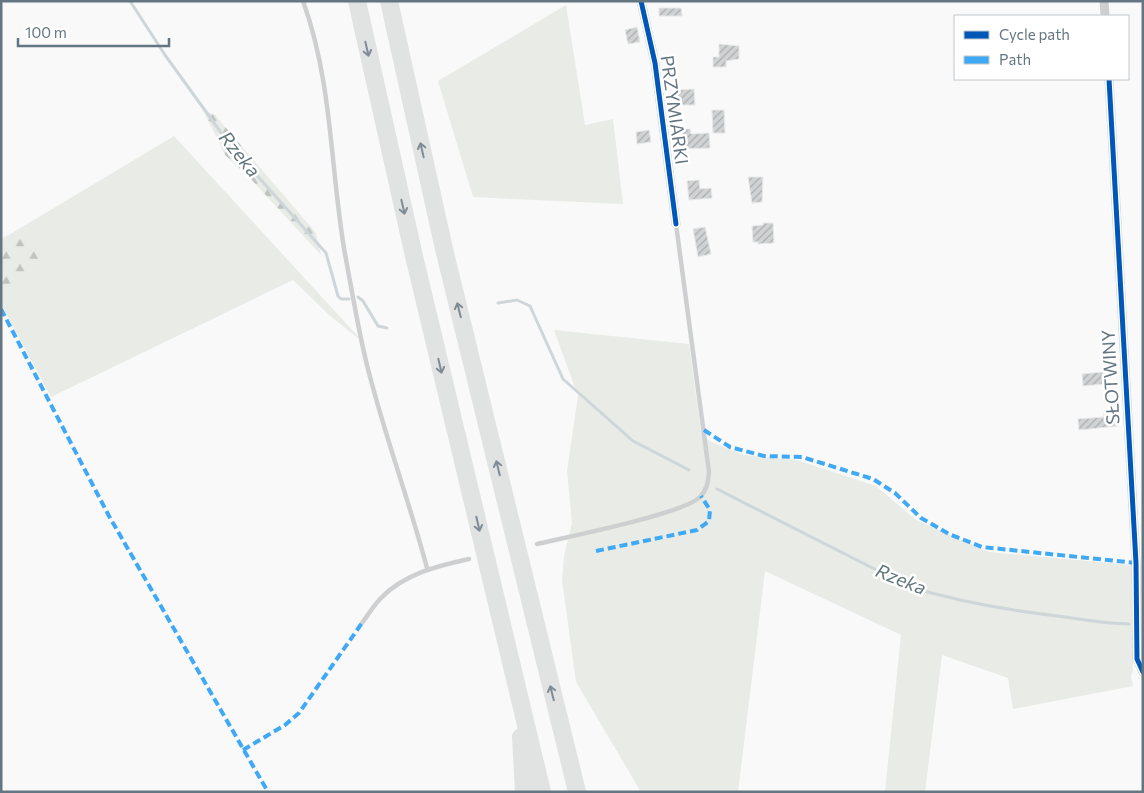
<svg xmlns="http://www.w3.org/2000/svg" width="1144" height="793" font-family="Commissioner,sans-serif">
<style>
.green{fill:#e8ebe6}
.forest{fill:url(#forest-firs)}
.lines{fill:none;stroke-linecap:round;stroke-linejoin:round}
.stream{stroke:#ced6d9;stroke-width:3}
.building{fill:url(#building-hatch);stroke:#e8e8e8}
.service{stroke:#cecfd0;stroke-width:4.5}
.minor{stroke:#cecfd0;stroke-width:9}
.motorway{stroke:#e1e2e2;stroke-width:18}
.quiet{stroke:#3fa9f5;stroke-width:4;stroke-dasharray:8 4;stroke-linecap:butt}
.cycleway-casing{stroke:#fff;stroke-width:8}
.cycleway{stroke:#0057b8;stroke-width:5}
.oneway{stroke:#7e8c96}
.labels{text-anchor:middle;stroke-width:5;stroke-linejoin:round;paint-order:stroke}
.street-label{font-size:18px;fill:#657683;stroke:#fff}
.water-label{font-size:19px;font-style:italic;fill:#60757c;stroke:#fff}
</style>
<defs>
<pattern id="forest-firs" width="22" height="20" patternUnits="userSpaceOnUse" patternTransform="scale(1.25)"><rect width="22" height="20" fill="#e8ebe6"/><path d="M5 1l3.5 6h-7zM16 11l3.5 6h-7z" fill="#c0c3c0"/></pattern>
<pattern id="building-hatch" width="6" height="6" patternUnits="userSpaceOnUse" patternTransform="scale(1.25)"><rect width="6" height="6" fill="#d0d2d3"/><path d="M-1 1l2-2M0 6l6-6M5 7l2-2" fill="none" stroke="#acafb1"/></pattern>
</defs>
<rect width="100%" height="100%" fill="#f9f9f9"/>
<!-- green -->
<g class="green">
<path d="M 566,5 L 585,125 L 613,119 L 623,204 L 473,197 L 438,81 Z"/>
<path d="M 174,136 L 365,344 L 328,314 L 293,280 L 51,397 L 1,304 L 1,292 L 42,242 L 12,233 Z"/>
<path d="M 554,330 L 689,344 L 701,433 L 711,442 L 744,455 L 797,460 L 876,486 L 916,520 L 989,552 L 1132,565 L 1133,671 L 1131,676 L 1133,686 L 1013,709 L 1008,678 L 942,655 L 925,792 L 885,792 L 901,635 L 765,571 L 738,792 L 641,792 L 576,682 L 562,580 L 564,556 L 572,523 L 567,471 L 578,396 Z"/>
</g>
<!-- forest -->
<g class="forest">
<path d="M 203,110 L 215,115 L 316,233 L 321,255 L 249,177 L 225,155 Z"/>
<path d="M 12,233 L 42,242 L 45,264 L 1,292 L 1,239 Z"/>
</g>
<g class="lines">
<!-- stream -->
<g class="stream">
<path d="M 130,1 L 165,55 L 230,145 L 326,253 L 338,296 L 341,299 L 349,299"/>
<path d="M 358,297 L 363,301 L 378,326 L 387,328"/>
<path d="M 498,303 L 517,300 L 530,306 L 563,379 L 633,441 L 689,470"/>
<path d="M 717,489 L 910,587 C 960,602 1013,611 1065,617 C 1086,620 1107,624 1129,624"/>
</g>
</g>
<!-- building -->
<g class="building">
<path d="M 659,8 L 681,8 L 682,16 L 659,16 Z"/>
<path d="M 637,27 L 640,42 L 628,44 L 625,30 Z"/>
<path d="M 719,44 L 739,46 L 739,59 L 726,61 L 726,67 L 713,67 L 713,57 L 719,57 Z"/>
<path d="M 694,89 L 695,105 L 678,105 L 677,90 Z"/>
<path d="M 712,110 L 724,110 L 725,133 L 713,133 Z"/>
<path d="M 682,129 L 690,129 L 691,134 L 709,133 L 710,148 L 682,149 Z"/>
<path d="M 649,130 L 651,142 L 637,144 L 636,132 Z"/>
<path d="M 748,177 L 763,177 L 762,202 L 752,203 Z"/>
<path d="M 699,180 L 700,189 L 711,188 L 712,198 L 689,200 L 687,181 Z"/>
<path d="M 763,223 L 773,223 L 774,243 L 758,244 L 758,242 L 753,242 L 752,226 L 763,225 Z"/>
<path d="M 705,227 L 711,254 L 698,257 L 693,229 Z"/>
<path d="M 1103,372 L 1104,384 L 1083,386 L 1082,374 Z"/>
<path d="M 1118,407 L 1118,426 L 1079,430 L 1078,419 L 1104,417 L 1104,412 L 1110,411 L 1110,408 Z"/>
</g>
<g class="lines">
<!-- service -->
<g class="service">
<path d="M 303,1 C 333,84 330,169 345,254 C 352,291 358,329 367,365 C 384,434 409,500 427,568"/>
<path d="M 537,544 C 567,537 683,514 700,497 C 707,490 708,482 709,472 L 676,224"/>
<path d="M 362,623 C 368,615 374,605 381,598 C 404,574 437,566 469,559"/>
</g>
<!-- minor -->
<g class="minor">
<path d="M 641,1 L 655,63 L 676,224"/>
<path d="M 1104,1 L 1105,16"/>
<path d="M 1109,79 L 1136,563 L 1137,659 L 1143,672"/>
</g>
<!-- motorway -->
<g class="motorway">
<path d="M 357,1 L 414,256 L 542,792"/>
<path d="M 389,1 L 444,249 L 577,792"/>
<path d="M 521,737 L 524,792"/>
</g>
<!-- quiet -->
<g class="quiet">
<path d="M 1,309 L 109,516 L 268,792"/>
<path d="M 704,430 L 730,447 L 764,456 L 802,457 L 873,479 L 895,493 L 921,518 L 949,534 L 982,547 L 1136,563"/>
<path d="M 596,551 L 697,530 L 709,521 L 710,510 L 701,496"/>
<path d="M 243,750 L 285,725 L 299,713 L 362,623"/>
</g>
<!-- cycleway casing -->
<g class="cycleway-casing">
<g id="cycleway">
<path d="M 641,1 L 655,63 L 676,224"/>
<path d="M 1109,79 L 1136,563 L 1137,659 L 1143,672"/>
</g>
</g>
<!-- cycleway -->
<use href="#cycleway" class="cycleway"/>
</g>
<!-- one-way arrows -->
<defs><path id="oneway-shaft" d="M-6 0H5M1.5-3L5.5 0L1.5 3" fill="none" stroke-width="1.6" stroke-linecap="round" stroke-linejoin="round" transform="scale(1.25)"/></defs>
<g class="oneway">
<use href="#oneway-shaft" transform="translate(367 49) rotate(77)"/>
<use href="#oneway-shaft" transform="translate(422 150) rotate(-103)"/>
<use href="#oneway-shaft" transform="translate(403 207) rotate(77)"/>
<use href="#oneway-shaft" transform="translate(459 310) rotate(-104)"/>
<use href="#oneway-shaft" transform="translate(440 366) rotate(77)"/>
<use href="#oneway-shaft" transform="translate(498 468) rotate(-104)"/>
<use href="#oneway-shaft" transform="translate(478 524) rotate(77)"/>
<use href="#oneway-shaft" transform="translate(552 693) rotate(-104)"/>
</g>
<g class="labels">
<!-- street labels -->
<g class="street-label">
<text transform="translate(674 110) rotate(82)" y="6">PRZYMIARKI</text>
<text transform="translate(1111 377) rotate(-93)" y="6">SŁOTWINY</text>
</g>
<!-- water labels -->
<g class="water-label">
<text transform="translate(240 154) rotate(51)" y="7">Rzeka</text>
<text transform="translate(901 579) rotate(22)" y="7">Rzeka</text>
</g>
</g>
<!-- border -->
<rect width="1144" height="793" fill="none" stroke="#657683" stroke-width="5"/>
<!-- legend -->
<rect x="954" y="15" width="175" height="65" fill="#ffffff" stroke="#c1c8cd"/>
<rect x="964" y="31" width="25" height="8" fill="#0057b8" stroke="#c1c8cd"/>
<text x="999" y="40" font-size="15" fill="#657683">Cycle path</text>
<rect x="964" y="56" width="25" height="8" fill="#3fa9f5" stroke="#c1c8cd"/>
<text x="999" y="65" font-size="15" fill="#657683">Path</text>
<!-- scale -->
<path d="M18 38v8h151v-8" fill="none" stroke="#657683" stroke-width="2.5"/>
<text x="25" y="38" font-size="15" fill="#657683" stroke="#ffffff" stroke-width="4" paint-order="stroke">100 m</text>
</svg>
